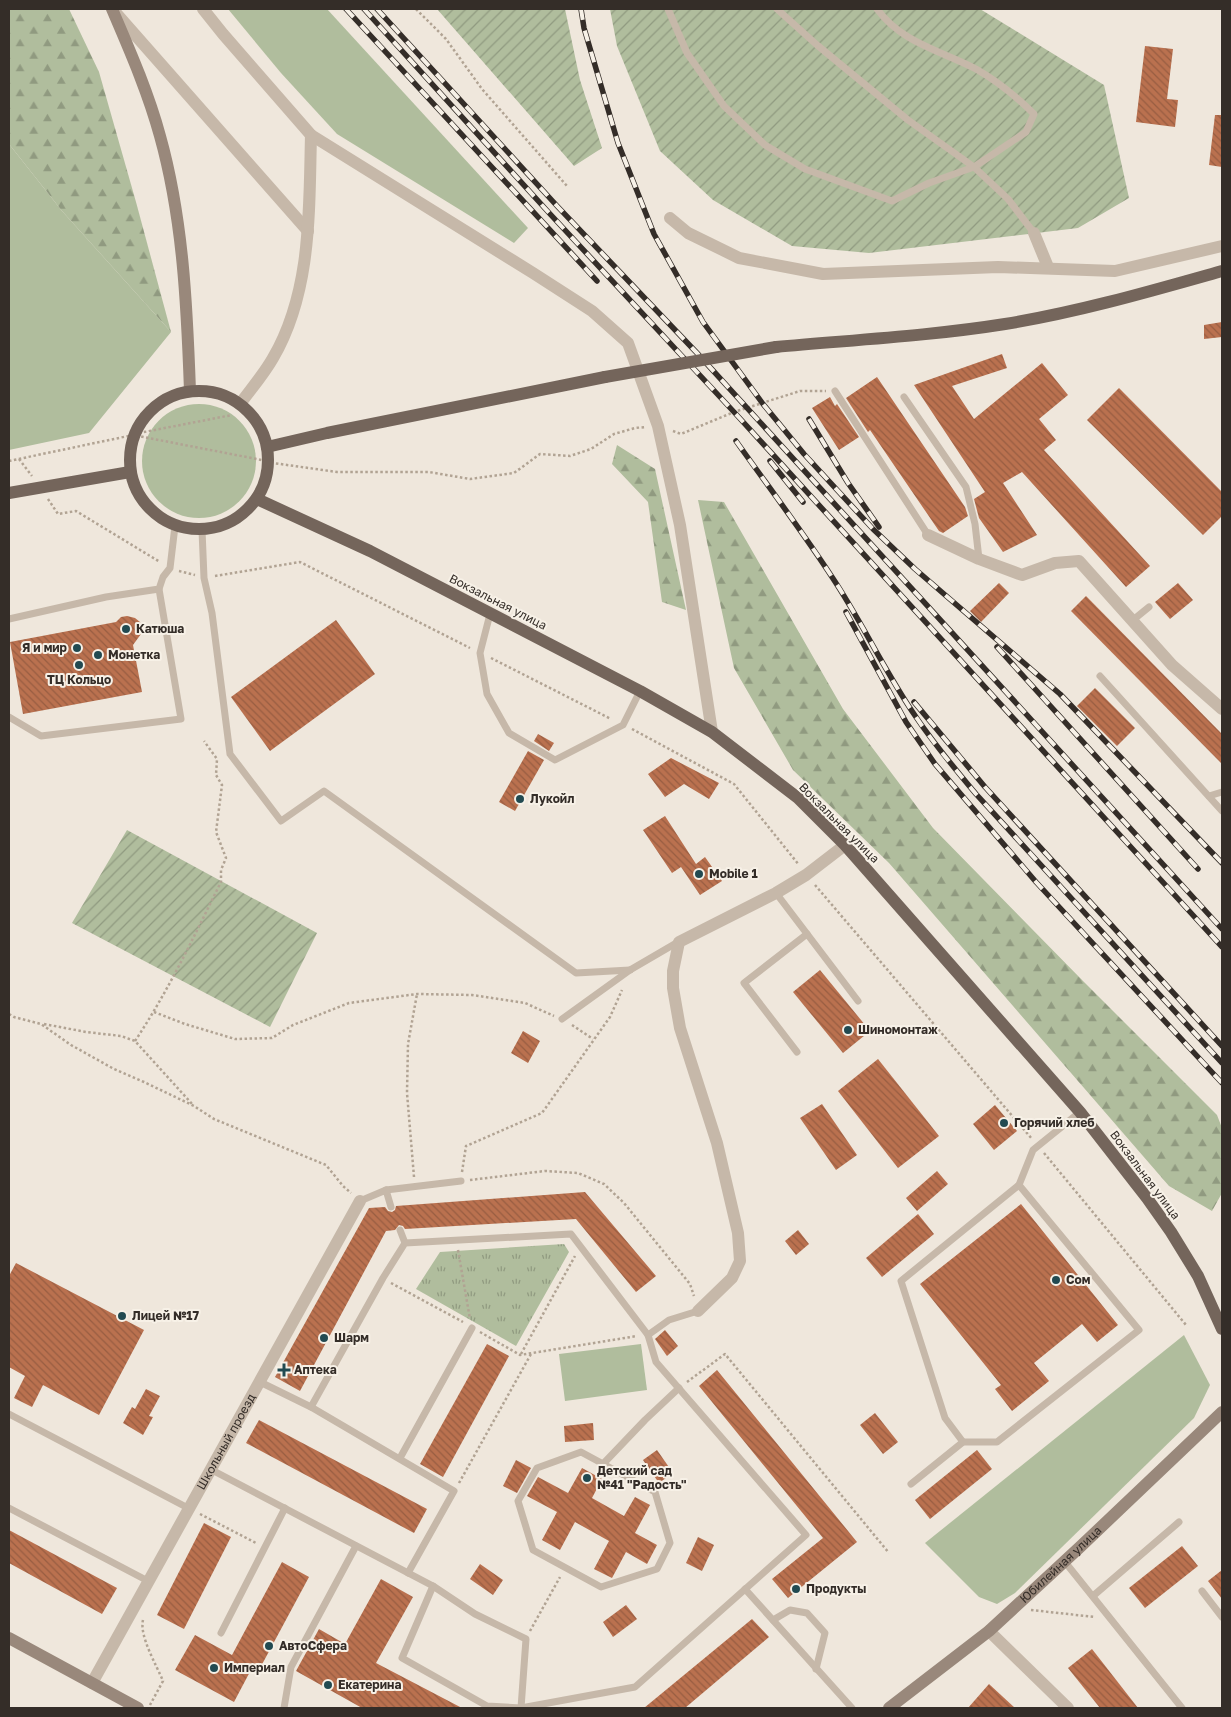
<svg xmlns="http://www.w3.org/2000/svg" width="1231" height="1717" font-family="'Golos Text',sans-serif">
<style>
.grass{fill:#b0bd9d}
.forest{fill:url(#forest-firs)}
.park{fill:url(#park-tufts)}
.garden{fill:url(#garden-furrows)}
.building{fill:url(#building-back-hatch)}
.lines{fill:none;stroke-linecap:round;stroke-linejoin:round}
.path{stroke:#b1a393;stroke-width:2.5;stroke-dasharray:2.5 2.5;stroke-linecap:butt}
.lane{stroke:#c6b8a9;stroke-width:7}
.street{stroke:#c6b8a9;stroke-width:12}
.secondary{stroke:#99887b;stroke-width:12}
.primary{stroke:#74655b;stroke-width:12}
.rail-casing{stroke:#342d28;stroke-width:5.5}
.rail{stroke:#f7f1e7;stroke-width:4;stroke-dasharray:11;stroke-linecap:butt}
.primary-bridge{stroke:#74655b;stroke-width:12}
.poi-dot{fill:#224a51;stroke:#f7f1e7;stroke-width:2}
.labels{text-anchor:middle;stroke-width:4;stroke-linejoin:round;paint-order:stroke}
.street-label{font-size:12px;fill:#342d28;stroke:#f7f1e7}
.poi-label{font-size:12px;font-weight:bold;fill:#342d28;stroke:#f7f1e7;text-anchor:start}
</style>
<defs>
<pattern id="forest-firs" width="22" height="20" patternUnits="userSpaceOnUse" patternTransform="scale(1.25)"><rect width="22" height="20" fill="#b0bd9d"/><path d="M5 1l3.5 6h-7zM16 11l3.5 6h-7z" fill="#909a80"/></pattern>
<pattern id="park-tufts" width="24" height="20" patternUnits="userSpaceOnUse" patternTransform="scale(1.25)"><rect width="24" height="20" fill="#b0bd9d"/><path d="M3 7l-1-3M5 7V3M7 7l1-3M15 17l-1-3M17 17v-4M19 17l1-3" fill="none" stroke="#909a80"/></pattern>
<pattern id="garden-furrows" width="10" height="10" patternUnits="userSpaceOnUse" patternTransform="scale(1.25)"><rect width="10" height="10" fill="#b0bd9d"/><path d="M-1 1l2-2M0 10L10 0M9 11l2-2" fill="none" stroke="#909a80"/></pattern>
<pattern id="building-back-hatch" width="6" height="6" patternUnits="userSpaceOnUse" patternTransform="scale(1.25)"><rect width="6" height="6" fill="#ba714f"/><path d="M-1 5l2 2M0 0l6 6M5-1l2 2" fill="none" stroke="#985d42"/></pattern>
</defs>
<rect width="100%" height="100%" fill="#efe7dc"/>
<!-- grass -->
<g class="grass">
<path d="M 228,9 L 327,9 L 528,228 L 514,243 L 337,134 L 281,73 Z"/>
<path d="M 9,144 L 62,211 L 171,332 L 89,433 L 9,450 Z"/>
<circle cx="199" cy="461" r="57"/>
<path d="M 1184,1335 L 1210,1385 L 1194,1418 L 1015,1593 L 997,1604 L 979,1597 L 925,1543 Z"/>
<path d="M 641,1344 L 647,1390 L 565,1401 L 559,1354 Z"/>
</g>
<!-- forest -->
<g class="forest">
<path d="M 9,9 L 69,9 L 99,72 L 136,202 L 171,332 L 62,211 L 9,144 Z"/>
<path d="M 617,445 L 655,469 L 686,610 L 662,602 L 648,502 L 612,464 Z"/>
<path d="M 698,500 L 724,502 L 843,709 L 933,828 L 1083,981 L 1217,1115 L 1222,1128 L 1222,1193 L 1212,1211 L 1169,1186 L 889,863 L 793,770 L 734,668 Z"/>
</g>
<!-- park -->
<path class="park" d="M 564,1244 L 569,1252 L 516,1346 L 416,1289 L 440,1252 Z"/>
<!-- garden -->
<g class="garden">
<path d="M 437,9 L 565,9 L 580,80 L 602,148 L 574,166 Z"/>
<path d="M 610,9 L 980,9 L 1104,85 L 1129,198 L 1078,228 L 869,253 L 792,246 L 713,200 L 660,151 L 617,46 Z"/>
<path d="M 127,830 L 317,933 L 270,1027 L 72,923 Z"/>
</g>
<!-- building -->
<g class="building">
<path d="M 1145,46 L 1173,49 L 1167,99 L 1178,100 L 1175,127 L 1136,122 Z"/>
<path d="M 1215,115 L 1222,115 L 1222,167 L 1209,165 Z"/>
<path d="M 1222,322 L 1222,337 L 1204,339 L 1204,325 Z"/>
<path d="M 1002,354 L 1007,368 L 952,386 L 974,419 L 1042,363 L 1068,395 L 1039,419 L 1056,440 L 1044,450 L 1150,566 L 1126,587 L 1022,472 L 1003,483 L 1037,535 L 1003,552 L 979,518 L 974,499 L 985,492 L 914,385 Z"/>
<path d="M 877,377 L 965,507 L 968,516 L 943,533 L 939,531 L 870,430 L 868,432 L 846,398 Z"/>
<path d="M 1119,388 L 1222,492 L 1222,516 L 1203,535 L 1087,420 Z"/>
<path d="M 830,397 L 835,406 L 837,404 L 859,437 L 839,450 L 812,408 Z"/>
<path d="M 999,583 L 1009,593 L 981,622 L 970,611 Z"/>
<path d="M 1178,583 L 1193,600 L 1170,619 L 1155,602 Z"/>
<path d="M 1086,596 L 1222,734 L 1222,764 L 1071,611 Z"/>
<path d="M 127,616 L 135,618 L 140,622 L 143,628 L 141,634 L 133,645 L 142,692 L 23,714 L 10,642 L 116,622 L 121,617 Z"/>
<path d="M 336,620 L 375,674 L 270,751 L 231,697 Z"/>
<path d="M 1095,688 L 1135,728 L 1117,746 L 1077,706 Z"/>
<path d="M 538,734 L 554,743 L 549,751 L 534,741 Z"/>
<path d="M 528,751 L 544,760 L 515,811 L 499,802 Z"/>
<path d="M 671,758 L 719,783 L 709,799 L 684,784 L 665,797 L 648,774 Z"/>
<path d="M 665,816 L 696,864 L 705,857 L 722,881 L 700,895 L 681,867 L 672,873 L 643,830 Z"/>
<path d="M 820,970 L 870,1031 L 843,1053 L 793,992 Z"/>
<path d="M 523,1031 L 540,1041 L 528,1063 L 511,1053 Z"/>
<path d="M 878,1059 L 939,1136 L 898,1168 L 838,1091 Z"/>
<path d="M 822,1104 L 857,1155 L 836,1170 L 800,1118 Z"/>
<path d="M 995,1105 L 1017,1131 L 994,1150 L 973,1124 Z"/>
<path d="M 937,1171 L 948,1184 L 917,1211 L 906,1198 Z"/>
<path d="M 585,1192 L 656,1276 L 636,1292 L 576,1219 L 405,1229 L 403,1226 L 399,1225 L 395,1230 L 386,1231 L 300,1391 L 275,1377 L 369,1208 L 385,1207 L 388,1211 L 392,1212 L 395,1210 L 396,1206 Z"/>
<path d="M 1021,1204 L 1118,1325 L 1097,1342 L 1082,1324 L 1034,1363 L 1049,1381 L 1012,1411 L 995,1389 L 1001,1385 L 920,1284 Z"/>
<path d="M 918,1214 L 934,1234 L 882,1277 L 866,1258 Z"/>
<path d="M 798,1230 L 809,1244 L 796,1255 L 785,1241 Z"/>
<path d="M 16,1263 L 144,1330 L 99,1415 L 43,1385 L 32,1407 L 14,1398 L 25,1376 L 9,1367 L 9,1276 Z"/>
<path d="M 665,1330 L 678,1346 L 667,1356 L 655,1339 Z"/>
<path d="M 487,1344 L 509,1356 L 443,1477 L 420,1464 Z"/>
<path d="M 717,1370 L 857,1542 L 788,1598 L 772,1579 L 823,1538 L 699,1386 Z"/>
<path d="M 146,1389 L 160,1396 L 149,1416 L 153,1417 L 143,1435 L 123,1423 L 132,1407 L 135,1409 Z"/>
<path d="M 875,1413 L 898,1442 L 883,1454 L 860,1425 Z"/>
<path d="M 259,1420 L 427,1509 L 414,1533 L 246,1443 Z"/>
<path d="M 593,1423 L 594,1440 L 565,1442 L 564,1426 Z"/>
<path d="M 657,1450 L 673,1473 L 659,1483 L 643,1460 Z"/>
<path d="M 977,1450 L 992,1469 L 930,1519 L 915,1500 Z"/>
<path d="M 516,1460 L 531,1468 L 517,1493 L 503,1486 Z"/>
<path d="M 582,1468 L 602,1479 L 592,1498 L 624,1516 L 635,1497 L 650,1505 L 635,1533 L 657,1545 L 647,1564 L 626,1552 L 612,1578 L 594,1569 L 609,1541 L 575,1522 L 560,1550 L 542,1540 L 557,1512 L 527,1496 L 538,1477 L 568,1493 Z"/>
<path d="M 204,1523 L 231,1537 L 184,1629 L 157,1615 Z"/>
<path d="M 9,1530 L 117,1588 L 102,1614 L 9,1563 Z"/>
<path d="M 698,1537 L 714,1545 L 702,1571 L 686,1563 Z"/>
<path d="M 1182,1546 L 1198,1566 L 1145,1608 L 1129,1588 Z"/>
<path d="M 282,1562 L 309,1577 L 259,1670 L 253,1666 L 234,1702 L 175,1670 L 195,1635 L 232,1655 Z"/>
<path d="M 480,1564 L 503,1580 L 493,1595 L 470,1579 Z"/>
<path d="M 1222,1570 L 1222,1599 L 1208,1581 Z"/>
<path d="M 381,1579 L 413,1597 L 376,1663 L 462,1708 L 362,1708 L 296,1671 L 319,1629 L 345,1644 Z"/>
<path d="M 626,1605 L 637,1619 L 613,1637 L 603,1622 Z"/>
<path d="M 752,1619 L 769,1637 L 685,1708 L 644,1708 Z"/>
<path d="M 1092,1649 L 1138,1708 L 1100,1708 L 1068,1668 Z"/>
<path d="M 989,1684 L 1015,1708 L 968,1708 Z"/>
</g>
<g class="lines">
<!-- path -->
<g class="path">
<path d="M 416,9 L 446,39 L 482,89 L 567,186"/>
<path d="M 673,431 L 681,434 L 734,412 L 800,391 L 826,391"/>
<path d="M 134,434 L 232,415"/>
<path d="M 19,459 L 32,476"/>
<path d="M 9,461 L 133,435 L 267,461"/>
<path d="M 266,462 L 337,472 L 429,472 L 470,479 L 514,473 L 540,454 L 570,456 L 591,449 L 614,434 L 635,428 L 646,427"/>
<path d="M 48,499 L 58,514 L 76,511 L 160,562"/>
<path d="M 179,571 L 195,575"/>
<path d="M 215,576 L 300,562 L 470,648"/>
<path d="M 491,658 L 611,719"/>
<path d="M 632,729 L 734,784 L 799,865"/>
<path d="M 815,885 L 1032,1139"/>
<path d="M 154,1012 L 185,1024 L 235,1039 L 272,1038 L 293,1025 L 349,1003 L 417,994 L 472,995 L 525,1003 L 554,1016"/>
<path d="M 9,1014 L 14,1017 L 41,1024 L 71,1045 L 114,1069 L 144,1082 L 194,1106 L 214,1119 L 326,1165 L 343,1186 L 351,1193"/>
<path d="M 44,1024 L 86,1032 L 121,1036 L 135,1041 L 193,1105"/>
<path d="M 572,1025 L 593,1039"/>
<path d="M 135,1041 C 169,990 194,936 221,882 L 221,870 L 226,858 L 216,832 L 222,785 L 216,775 L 217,759 L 204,741"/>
<path d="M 1044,1153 L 1186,1325"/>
<path d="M 462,1172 L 466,1146 L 542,1113 L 610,1017 L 622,990"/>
<path d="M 414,1177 L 407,1093 L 408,1044 L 417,994"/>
<path d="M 470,1180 L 545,1171 L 578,1173 L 604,1184 L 624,1203 L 690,1284 L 694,1296"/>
<path d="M 458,1250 L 470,1319"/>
<path d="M 391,1283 L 463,1322"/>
<path d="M 480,1332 L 520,1355 L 637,1336"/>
<path d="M 521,1354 L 575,1256"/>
<path d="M 687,1382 L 725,1354 L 889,1553"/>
<path d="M 459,1483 L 531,1354"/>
<path d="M 200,1514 L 256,1543"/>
<path d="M 1031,1610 L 1095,1617"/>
<path d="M 143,1620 C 139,1636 157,1666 163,1681 L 150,1705"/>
<path d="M 530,1631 L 560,1577"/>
</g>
<!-- lane -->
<g class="lane">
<path d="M 668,9 L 687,53 L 724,106 L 765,145 L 805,169 L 892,201 L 929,183 L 974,167 L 1026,132 L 1034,114 C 1017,97 997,81 976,69 C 940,50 903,44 877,9"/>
<path d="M 777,9 L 817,45 L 908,120 L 974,167 L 1008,199 L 1034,233"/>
<path d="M 835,391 L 928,535"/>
<path d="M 904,397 L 966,487 L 975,524 L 979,559"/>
<path d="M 202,530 L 204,578 L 212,613 L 230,754 L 281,821 L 324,791 L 576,973 L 630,970"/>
<path d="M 490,614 L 480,653 L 487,694 L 509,733 L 555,760 L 623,725 L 640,691"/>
<path d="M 9,619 L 106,597 L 159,589 L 163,577 L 170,568 L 175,526"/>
<path d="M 1133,620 L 1149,607"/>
<path d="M 1100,676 L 1222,811"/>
<path d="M 9,717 L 41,736 L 181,719 L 159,589"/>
<path d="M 1209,796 L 1222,792"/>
<path d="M 776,893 L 858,1001"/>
<path d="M 562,1019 L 630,970 L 678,942"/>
<path d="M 797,1052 L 744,983 L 807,934"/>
<path d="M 386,1190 L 461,1181"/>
<path d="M 360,1201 L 386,1190 L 391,1207"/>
<path d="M 400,1230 L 405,1243"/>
<path d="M 648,1335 L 669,1320 L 698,1311"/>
<path d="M 260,1382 L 311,1407 L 454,1491 L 408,1573"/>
<path d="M 311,1407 L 383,1278 L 405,1243 L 571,1234 L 648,1335 L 656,1362 L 806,1535 L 635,1687 L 521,1708 L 487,1706 L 402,1658 L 433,1586"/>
<path d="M 9,1414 L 188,1508"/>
<path d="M 963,1442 L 945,1418 L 901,1281 L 1019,1185 L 1033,1150 L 1080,1112"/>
<path d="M 581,1452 L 655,1492 L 670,1543 L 657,1569 L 601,1587 L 533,1550 L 518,1501 L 537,1468 Z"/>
<path d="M 400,1458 L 472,1328"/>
<path d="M 603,1464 L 645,1420 L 679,1388"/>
<path d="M 210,1469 L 433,1586 L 475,1614 L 526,1639 L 521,1708"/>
<path d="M 911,1484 L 963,1442 L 997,1442 L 1139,1330 L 1019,1185"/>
<path d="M 9,1508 L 148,1581"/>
<path d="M 1065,1562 L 1182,1708"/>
<path d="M 745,1589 L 852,1708"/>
<path d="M 1202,1591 L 1222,1617"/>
<path d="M 1093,1596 L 1179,1522"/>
<path d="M 773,1620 L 790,1610 L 807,1613 L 825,1633 L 816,1669"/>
<path d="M 221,1633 L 285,1508"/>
<path d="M 284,1708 L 291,1667 L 356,1546"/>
</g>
<!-- street -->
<g class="street">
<path d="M 203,9 L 223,34 L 311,135 L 533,273 L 592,311 L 628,343 L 658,426 L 680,525 L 712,732"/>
<path d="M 115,12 L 308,231"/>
<path d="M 670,218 L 688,233 L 739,258 L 823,274 L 998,267 L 1115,271 L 1222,246"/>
<path d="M 1034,233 L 1048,267"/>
<path d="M 240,404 C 251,389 264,374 273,358 C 312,291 309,210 311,135"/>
<path d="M 928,535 L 979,559 L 1022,575 L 1055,563 L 1079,561 L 1172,665 L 1222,709"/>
<path d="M 698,1311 L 732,1278 L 740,1261 L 738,1233 L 717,1143 L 680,1028 L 673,988 L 673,971 L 679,942 L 776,893 L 806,875 L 845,845"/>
<path d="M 989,1631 L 1068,1708"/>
<path id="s1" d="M 92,1683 L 360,1201"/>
</g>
<!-- secondary -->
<g class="secondary">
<path d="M 112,9 C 130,51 148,92 160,136 C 183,218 187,306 190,391"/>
<path d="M 9,1638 L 138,1708"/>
<path id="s2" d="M 889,1708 L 989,1631 L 1080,1547 L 1222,1412"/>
</g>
<!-- primary -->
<g class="primary">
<path d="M 776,347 C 852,340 930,336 1005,324 C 1079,312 1151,291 1222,271"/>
<circle cx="199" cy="460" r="69"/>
<path d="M 267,447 L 327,433 L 605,377"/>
<path d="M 9,493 L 130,472"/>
<path d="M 257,499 L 370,551 L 640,691 L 712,732 L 798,798 L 845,845 L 1080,1112 L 1147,1198 L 1171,1232 L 1198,1276 L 1222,1329"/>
</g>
<!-- rail casing -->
<g class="rail-casing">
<g id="rail">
<path d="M 346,9 L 597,281"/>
<path d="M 364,9 L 551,215 L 734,412 L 1222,947"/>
<path d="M 377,9 L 558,207 L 697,353 L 1222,929"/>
<path d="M 581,9 L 584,28 L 618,143 L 654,234 L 703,322 L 763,404 L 804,454 L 873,529 L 915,569 L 1060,694 L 1222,863"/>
<path d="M 809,419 L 848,483 L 879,527"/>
<path d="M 736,441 C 768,486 802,531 832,577 C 862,622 885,672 916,717 C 934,744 955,769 976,794 L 1222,1063"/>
<path d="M 770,461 L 803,502"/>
<path d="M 846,612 L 906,722 L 935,764 L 1036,882 L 1222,1083"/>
<path d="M 997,647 L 1198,869"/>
<path d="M 914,702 L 985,787 L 1222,1046"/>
</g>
</g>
<!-- rail -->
<use href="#rail" class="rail"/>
<!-- primary-bridge -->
<path class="primary-bridge" d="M 605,377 L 776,347"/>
</g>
<!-- markers -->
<g class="poi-dot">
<circle cx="126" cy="629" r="5"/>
<circle cx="77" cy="648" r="5"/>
<circle cx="98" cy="655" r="5"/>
<circle cx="79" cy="665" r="5"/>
<circle cx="520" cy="799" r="5"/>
<circle cx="699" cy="874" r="5"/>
<circle cx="848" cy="1030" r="5"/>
<circle cx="1004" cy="1123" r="5"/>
<circle cx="1056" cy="1280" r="5"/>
<circle cx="122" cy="1316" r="5"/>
<circle cx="324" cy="1338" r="5"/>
<path d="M281.5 1362.5h5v5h5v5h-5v5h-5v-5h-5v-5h5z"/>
<circle cx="587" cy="1478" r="5"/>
<circle cx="796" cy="1589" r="5"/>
<circle cx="269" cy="1646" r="5"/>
<circle cx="214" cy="1668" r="5"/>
<circle cx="328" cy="1685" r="5"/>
</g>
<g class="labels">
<!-- street labels -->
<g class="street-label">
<text transform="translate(498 602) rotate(27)" y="4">Вокзальная улица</text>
<text transform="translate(839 823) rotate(45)" y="4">Вокзальная улица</text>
<text transform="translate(1145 1175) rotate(53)" y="4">Вокзальная улица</text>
<text dy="4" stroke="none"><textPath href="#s1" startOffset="276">Школьный проезд</textPath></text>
<text dy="4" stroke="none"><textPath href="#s2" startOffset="224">Юбилейная улица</textPath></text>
</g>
<!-- poi labels -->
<g class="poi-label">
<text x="136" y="633">Катюша</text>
<text x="67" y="652" text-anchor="end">Я и мир</text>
<text x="108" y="659">Монетка</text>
<text x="79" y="684" text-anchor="middle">ТЦ Кольцо</text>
<text x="530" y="803">Лукойл</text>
<text x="709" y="878">Mobile 1</text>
<text x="858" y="1034">Шиномонтаж</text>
<text x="1014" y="1127">Горячий хлеб</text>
<text x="1066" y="1284">Сом</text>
<text x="132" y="1320">Лицей №17</text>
<text x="334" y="1342">Шарм</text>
<text x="294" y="1374">Аптека</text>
<text x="597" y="1475">Детский сад<tspan x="597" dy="14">№41 "Радость"</tspan></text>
<text x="806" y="1593">Продукты</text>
<text x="279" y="1650">АвтоСфера</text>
<text x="224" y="1672">Империал</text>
<text x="338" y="1689">Екатерина</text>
</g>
</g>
<!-- border -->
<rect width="1231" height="1717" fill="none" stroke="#342d28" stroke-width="20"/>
</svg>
